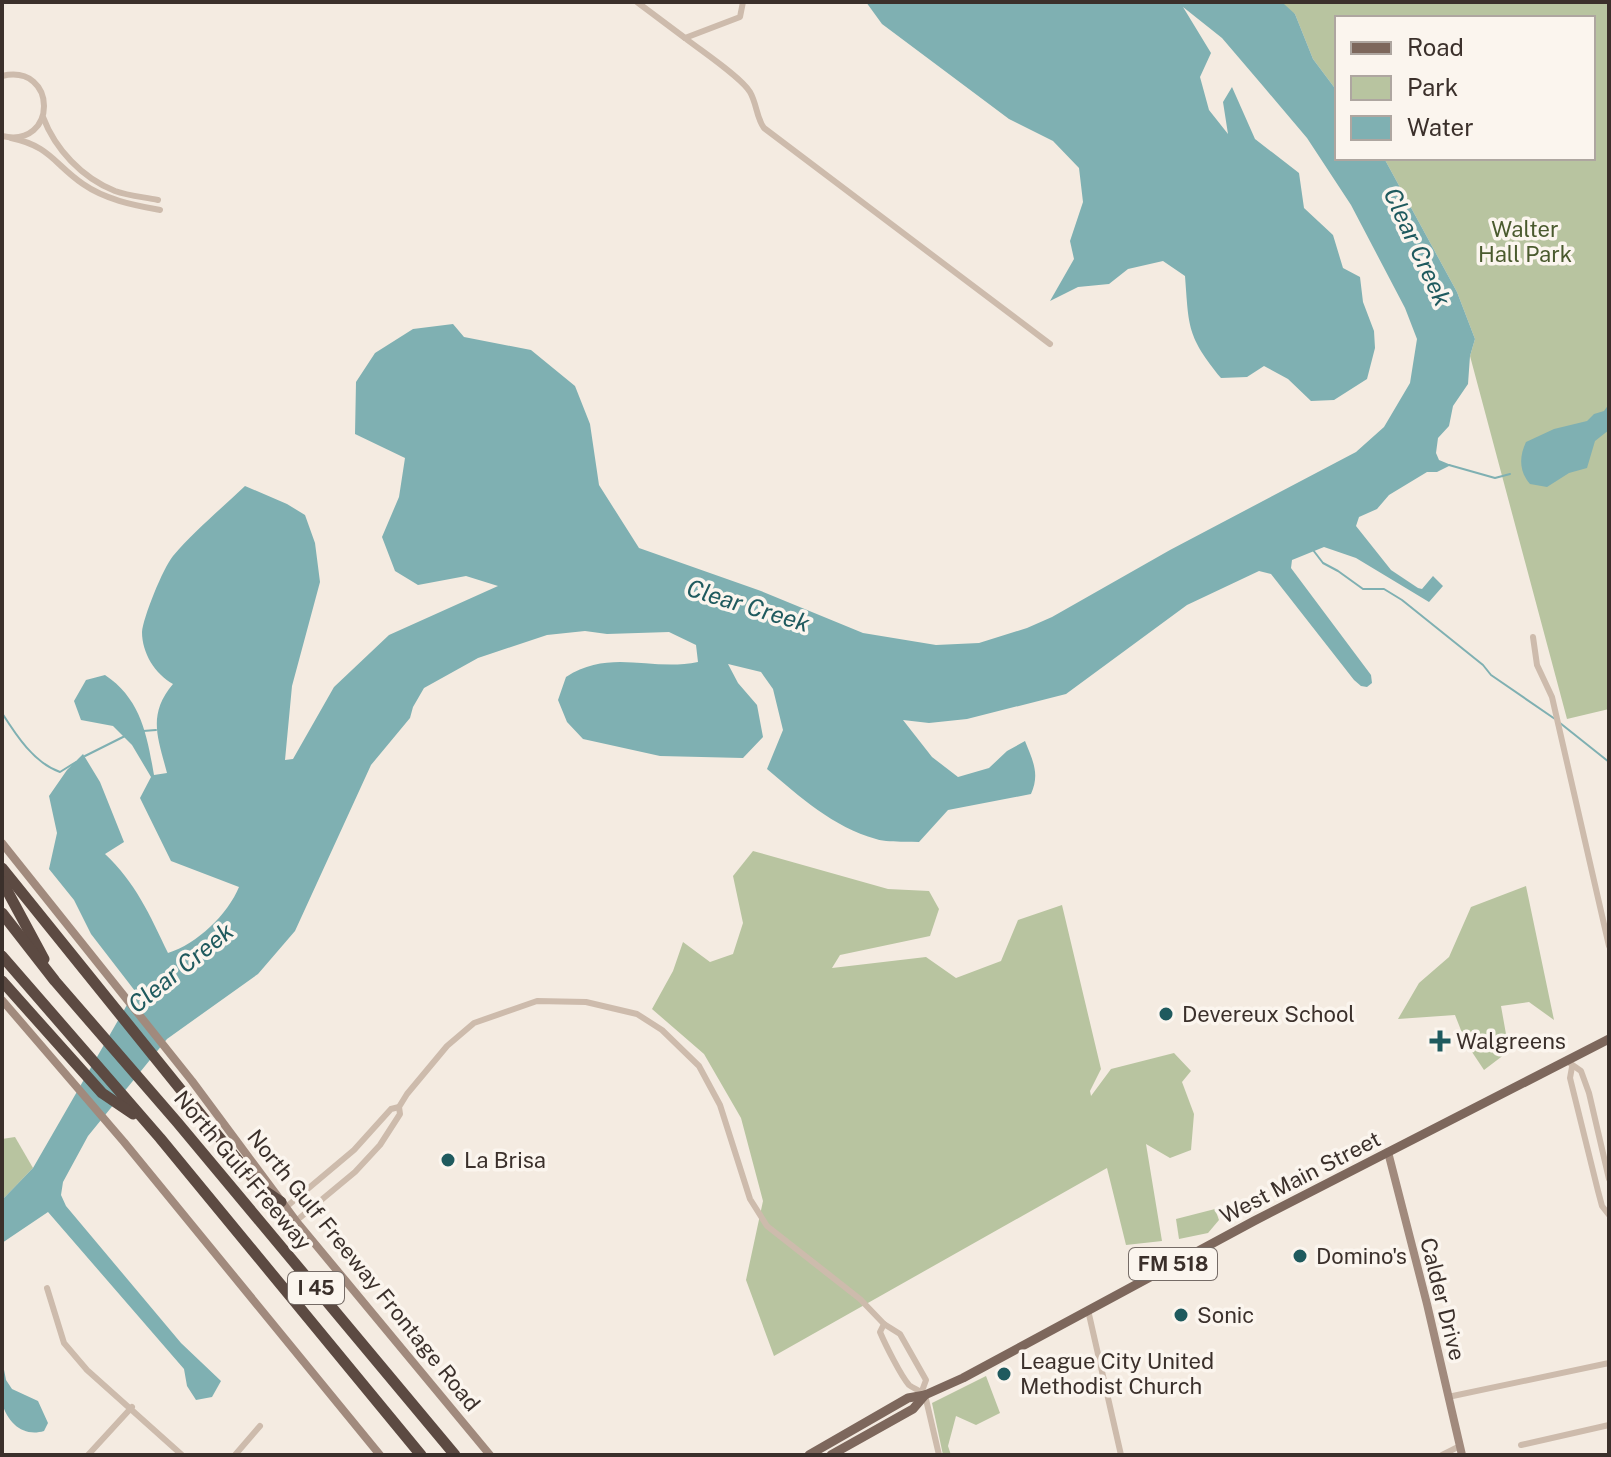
<svg xmlns="http://www.w3.org/2000/svg" width="1611" height="1457" font-family="'Public Sans',sans-serif">
<style>
.green{fill:#b8c4a0}
.water{fill:#7fb0b2}
.lines{fill:none;stroke-linecap:round;stroke-linejoin:round}
.stream{stroke:#7fb0b2;stroke-width:2}
.street{stroke:#cdbbac;stroke-width:6}
.secondary{stroke:#a18a7d;stroke-width:8}
.primary{stroke:#7d675c;stroke-width:9}
.highway{stroke:#5c4a42;stroke-width:11}
.poi-dot{fill:#1f5a5e;stroke:#fbf5ee;stroke-width:3}
.labels{text-anchor:middle;stroke-width:7;stroke-linejoin:round;paint-order:stroke}
.shield{fill:#fbf5ee;stroke:#756b66;stroke-width:2}
.shield-label{font-size:20px;font-weight:bold;fill:#3b302b}
.park-label{font-size:22px;fill:#4a5a2e;stroke:#fbf5ee}
.poi-label{font-size:22px;fill:#3b302b;stroke:#fbf5ee;text-anchor:start}
.street-label{font-size:22px;fill:#3b302b;stroke:#fbf5ee}
.water-label{font-size:24px;font-style:italic;fill:#1f5a5e;stroke:#fbf5ee}
</style>
<rect width="100%" height="100%" fill="#f4ebe1"/>
<!-- green -->
<g class="green">
<path d="M 1271,2 L 1609,2 L 1609,709 L 1567,719 L 1470,356 L 1475,339 L 1457,292 L 1384,158 L 1593,158 L 1593,18 L 1337,18 L 1337,91 L 1313,59 L 1295,14 Z"/>
<path d="M 753,851 L 888,889 L 929,891 L 939,909 L 930,936 L 840,955 L 832,968 L 926,957 L 956,978 L 1001,961 L 1018,920 L 1062,905 L 1101,1069 L 1090,1091 L 1091,1096 L 1111,1069 L 1174,1053 L 1191,1071 L 1182,1082 L 1194,1114 L 1191,1150 L 1170,1158 L 1146,1144 L 1162,1241 L 1126,1245 L 1107,1168 L 774,1356 L 746,1280 L 763,1201 L 741,1118 L 704,1054 L 652,1009 L 673,971 L 683,942 L 710,962 L 733,954 L 743,923 L 733,876 Z"/>
<path d="M 1526,886 L 1554,1020 L 1529,1002 L 1501,1006 L 1509,1051 L 1484,1070 L 1466,1043 L 1455,1015 L 1398,1019 L 1419,983 L 1449,957 L 1471,907 Z"/>
<path d="M 15,1137 L 33,1168 L 2,1200 L 2,1139 Z"/>
<path d="M 1215,1209 L 1219,1220 L 1208,1233 L 1179,1239 L 1176,1219 Z"/>
<path d="M 986,1376 L 1000,1413 L 976,1425 L 956,1416 L 948,1446 L 951,1455 L 943,1455 L 932,1403 Z"/>
</g>
<!-- water -->
<g class="water">
<path d="M 866,2 L 1271,2 L 1284,4 L 1295,14 L 1313,59 L 1337,91 L 1337,158 L 1384,158 L 1457,292 L 1475,339 L 1470,356 L 1468,384 L 1453,406 L 1449,426 L 1438,438 L 1436,453 L 1439,460 L 1451,465 L 1437,472 L 1427,472 L 1389,495 L 1377,509 L 1359,517 L 1356,526 L 1391,570 L 1418,588 L 1422,589 L 1433,576 L 1443,586 L 1429,602 L 1356,558 L 1324,547 L 1292,560 L 1291,568 L 1371,675 L 1372,683 L 1367,687 L 1361,686 L 1354,680 L 1271,574 L 1259,571 L 1187,605 L 1066,694 L 967,719 L 929,723 L 903,720 L 932,757 L 958,777 L 989,768 L 1007,751 L 1025,741 C 1033,761 1040,774 1031,794 L 948,810 L 919,842 C 905,841 889,843 876,839 C 833,827 800,797 767,769 L 783,730 L 773,689 L 761,672 L 728,664 L 738,683 L 757,705 L 763,737 L 743,758 L 660,756 L 583,739 L 567,722 L 558,700 L 566,677 C 611,648 651,672 698,662 L 696,645 L 669,632 L 607,634 L 585,631 L 547,635 L 478,658 L 424,688 L 413,707 L 410,718 L 371,765 L 295,931 L 258,974 L 167,1039 L 88,1136 L 63,1182 L 61,1195 L 66,1206 L 181,1343 L 221,1381 L 212,1397 L 196,1400 L 187,1386 L 184,1369 L 48,1212 L 2,1243 L 2,1200 L 33,1168 L 135,991 L 91,934 L 74,900 L 49,869 L 57,833 L 49,796 L 67,770 L 83,754 L 100,782 L 124,842 L 105,854 C 135,882 150,915 168,953 C 197,944 228,914 239,887 L 171,861 L 140,798 L 151,777 L 132,745 L 113,726 L 81,720 L 74,701 L 86,680 L 105,675 C 141,699 147,735 154,775 L 167,773 C 158,738 147,715 173,684 C 155,674 142,653 142,632 C 143,618 163,568 173,556 C 194,531 221,509 245,486 L 287,504 L 305,515 L 315,543 L 320,582 L 292,686 L 285,760 L 293,759 L 334,687 L 389,635 L 498,586 L 466,576 L 418,585 L 395,571 L 382,537 L 399,497 L 405,458 L 355,434 L 356,382 L 375,353 L 413,329 L 453,324 L 464,337 L 531,350 L 575,386 L 590,424 L 599,485 L 639,548 L 761,591 L 863,633 L 936,645 L 979,643 L 1027,628 L 1052,617 L 1170,550 L 1356,452 L 1384,427 L 1410,383 L 1417,339 L 1405,308 L 1351,205 L 1307,138 L 1263,86 L 1222,38 L 1183,7 L 1211,53 L 1200,77 L 1209,110 L 1228,134 L 1223,102 L 1232,87 L 1255,139 L 1299,173 L 1304,208 L 1333,235 L 1343,268 L 1360,277 L 1363,302 L 1374,331 L 1375,348 L 1367,379 L 1334,400 L 1311,401 L 1288,379 L 1264,366 L 1247,377 L 1221,378 C 1187,336 1189,328 1185,276 L 1163,261 L 1128,269 L 1109,284 L 1078,287 L 1050,301 L 1074,259 L 1070,241 L 1083,202 L 1079,168 L 1053,141 L 1009,119 L 882,24 Z"/>
<path d="M 1609,404 L 1609,430 L 1595,441 L 1587,468 L 1569,473 L 1547,487 L 1530,484 C 1519,471 1519,457 1526,442 L 1554,429 L 1587,421 L 1594,414 L 1604,411 Z"/>
<path d="M 2,1359 L 6,1380 L 12,1389 L 38,1401 L 48,1423 L 44,1431 C 24,1437 8,1424 2,1403 C 0,1391 2,1372 2,1359 Z"/>
</g>
<g class="lines">
<!-- stream -->
<g class="stream">
<path d="M 1449,465 L 1495,478 L 1510,474"/>
<path d="M 1313,550 L 1323,563 L 1338,571 L 1363,589 L 1384,589 L 1402,600 L 1483,665 L 1491,675 L 1555,719"/>
<path d="M 2,713 C 16,735 34,763 60,772 L 76,762"/>
<path d="M 1560,723 L 1609,762"/>
<path d="M 143,731 L 156,730"/>
<path d="M 85,756 L 125,736"/>
</g>
<!-- street -->
<g class="street">
<path d="M 637,2 L 685,38 L 740,17 L 743,2"/>
<path d="M 685,38 C 700,50 741,77 750,92 C 757,104 756,117 764,128 L 1050,344"/>
<path d="M 2,76 C 58,63 58,149 2,136"/>
<path d="M 43,117 C 55,149 82,178 115,191 C 129,196 144,197 158,200"/>
<path d="M 11,138 C 50,146 54,164 83,184 C 106,200 134,205 160,210"/>
<path d="M 1533,637 L 1537,665 L 1552,697 L 1609,946"/>
<path d="M 1571,1064 L 1581,1071 L 1589,1093 L 1609,1179"/>
<path d="M 1572,1067 L 1570,1078 L 1598,1191 L 1602,1206 L 1609,1215"/>
<path d="M 285,1208 L 354,1150 L 391,1109 L 399,1107"/>
<path d="M 296,1221 L 355,1172 L 380,1145 L 400,1114 L 399,1107 L 407,1094 L 447,1046 L 474,1023 L 537,1001 L 586,1002 L 637,1014 L 662,1030 L 699,1066 L 720,1105 L 750,1199 L 767,1226 L 860,1299 L 884,1324 L 900,1334 L 926,1380 L 922,1391"/>
<path d="M 47,1288 L 64,1343 L 87,1370 L 182,1455"/>
<path d="M 1088,1310 L 1121,1455"/>
<path d="M 884,1324 L 880,1332 C 885,1344 901,1376 909,1385 C 914,1389 920,1390 925,1395 L 939,1455"/>
<path d="M 1448,1397 L 1609,1363"/>
<path d="M 1521,1445 L 1609,1425"/>
<path d="M 88,1455 L 132,1407"/>
<path d="M 235,1455 L 260,1426"/>
<path d="M 1442,1455 L 1460,1446"/>
</g>
<!-- secondary -->
<g class="secondary">
<path d="M 2,843 L 192,1081 L 296,1221 L 490,1455"/>
<path d="M 2,1000 L 124,1142 L 380,1455"/>
<path d="M 1388,1152 L 1427,1304 L 1462,1455"/>
</g>
<!-- primary -->
<g class="primary">
<path d="M 809,1455 L 908,1398 L 925,1395 L 963,1378 L 1254,1221 L 1609,1039"/>
<path d="M 831,1455 L 913,1409 L 925,1395"/>
</g>
<!-- highway -->
<g class="highway">
<path d="M 2,868 L 227,1147 L 262,1189 L 281,1202"/>
<path d="M 2,881 L 44,959"/>
<path d="M 2,913 L 55,981 L 177,1122 L 455,1455"/>
<path d="M 2,956 L 160,1138 L 421,1455"/>
<path d="M 2,981 L 102,1093 L 133,1114"/>
</g>
</g>
<!-- markers -->
<g class="poi-dot">
<circle cx="1166" cy="1014" r="8"/>
<path d="M1436 1029h8v8h8v8h-8v8h-8v-8h-8v-8h8z"/>
<circle cx="448" cy="1160" r="8"/>
<circle cx="1300" cy="1256" r="8"/>
<circle cx="1181" cy="1315" r="8"/>
<circle cx="1004" cy="1374" r="8"/>
</g>
<g class="labels">
<!-- shield labels -->
<g class="shield">
<rect x="1129" y="1248" width="88" height="32" rx="6"/>
<rect x="288" y="1272" width="56" height="32" rx="6"/>
</g>
<g class="shield-label">
<text x="1173" y="1271">FM 518</text>
<text x="316" y="1295">I 45</text>
</g>
<!-- park labels -->
<g class="park-label">
<text x="1525" y="237">Walter<tspan x="1525" dy="25">Hall Park</tspan></text>
</g>
<!-- poi labels -->
<g class="poi-label">
<text x="1182" y="1022">Devereux School</text>
<text x="1456" y="1049">Walgreens</text>
<text x="464" y="1168">La Brisa</text>
<text x="1316" y="1264">Domino's</text>
<text x="1197" y="1323">Sonic</text>
<text x="1020" y="1369">League City United<tspan x="1020" dy="25">Methodist Church</tspan></text>
</g>
<!-- street labels -->
<g class="street-label">
<text transform="translate(243 1170) rotate(50)" y="8">North Gulf Freeway</text>
<text transform="translate(1300 1177) rotate(-27)" y="8">West Main Street</text>
<text transform="translate(364 1270) rotate(51)" y="8">North Gulf Freeway Frontage Road</text>
<text transform="translate(1443 1299) rotate(76)" y="8">Calder Drive</text>
</g>
<!-- water labels -->
<g class="water-label">
<text transform="translate(1417 247) rotate(65)" y="8">Clear Creek</text>
<text transform="translate(748 606) rotate(17)" y="8">Clear Creek</text>
<text transform="translate(181 968) rotate(-39)" y="8">Clear Creek</text>
</g>
</g>
<!-- border -->
<rect width="1611" height="1457" fill="none" stroke="#3b302b" stroke-width="8"/>
<!-- legend -->
<rect x="1335" y="16" width="260" height="144" fill="#fbf5ee" stroke="#aea6a0" stroke-width="2"/>
<rect x="1351" y="42" width="40" height="12" fill="#7d675c" stroke="#aea6a0" stroke-width="2"/>
<text x="1407" y="56" font-size="24" fill="#3b302b">Road</text>
<rect x="1351" y="76" width="40" height="24" fill="#b8c4a0" stroke="#aea6a0" stroke-width="2"/>
<text x="1407" y="96" font-size="24" fill="#3b302b">Park</text>
<rect x="1351" y="116" width="40" height="24" fill="#7fb0b2" stroke="#aea6a0" stroke-width="2"/>
<text x="1407" y="136" font-size="24" fill="#3b302b">Water</text>
</svg>
